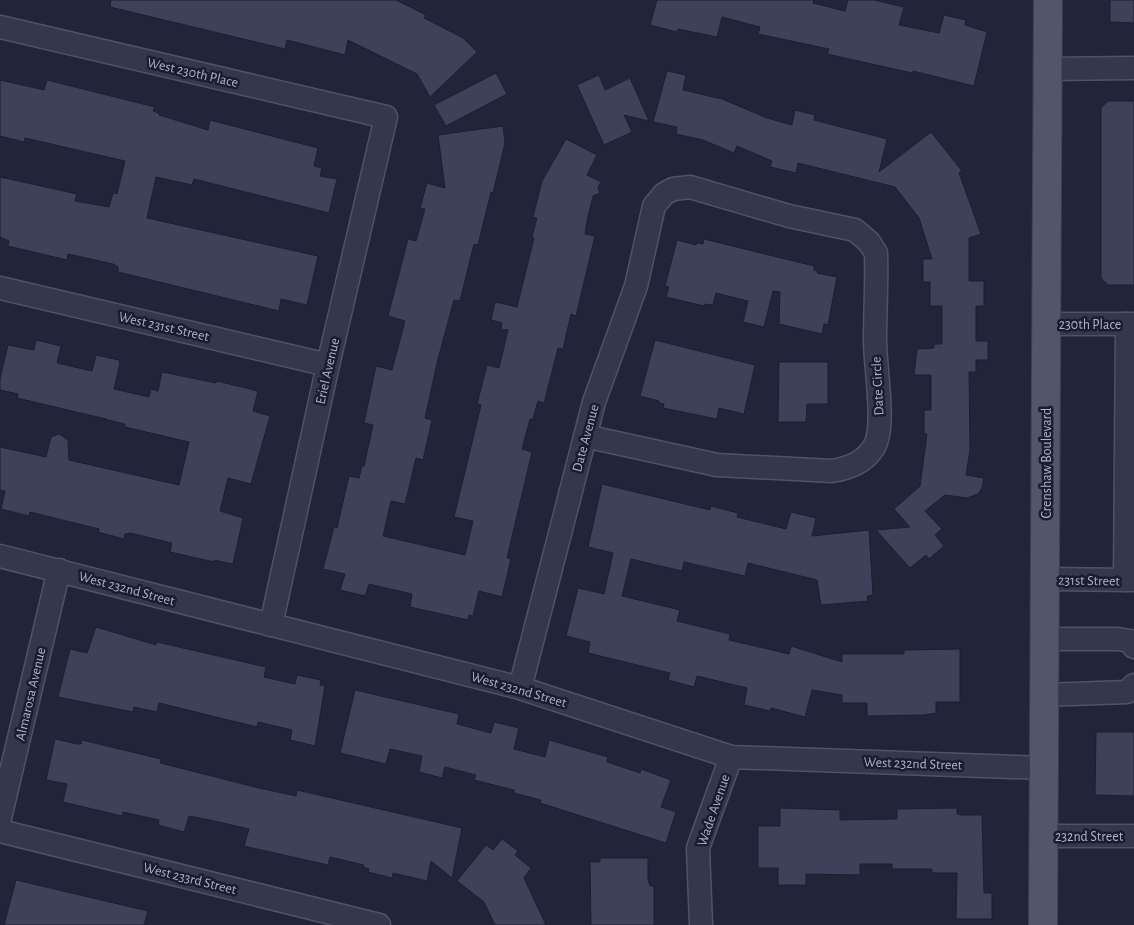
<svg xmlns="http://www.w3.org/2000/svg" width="1134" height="925" font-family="'Alegreya Sans',sans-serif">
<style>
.building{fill:#3d425a;stroke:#1c1f31}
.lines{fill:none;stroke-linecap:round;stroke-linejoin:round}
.minor-casing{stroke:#505265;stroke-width:25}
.major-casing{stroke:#3e4154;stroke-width:30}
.minor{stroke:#35384b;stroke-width:22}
.major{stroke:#53566b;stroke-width:28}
.labels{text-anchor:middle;stroke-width:5;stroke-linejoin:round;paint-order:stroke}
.street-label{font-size:14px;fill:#b0b2c7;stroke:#1a1d2f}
</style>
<rect width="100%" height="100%" fill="#21253a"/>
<!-- building -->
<g class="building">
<path d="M 111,0 L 396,0 L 426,15 L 424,18 L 463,38 L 477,52 L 430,97 L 417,74 L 348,40 L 345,55 L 287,40 L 285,49 L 110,7 Z"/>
<path d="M 657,0 L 814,0 L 813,3 L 845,11 L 848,0 L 874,0 L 904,7 L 899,25 L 939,33 L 944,15 L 966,20 L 965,25 L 987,32 L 974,86 L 913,71 L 912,73 L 827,54 L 829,49 L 758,34 L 760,27 L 722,17 L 717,37 L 678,29 L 677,32 L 650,25 Z"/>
<path d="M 1110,0 L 1134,0 L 1134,23 L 1110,22 Z"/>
<path d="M 667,71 L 686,75 L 683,90 L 722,99 L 767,118 L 792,125 L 795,110 L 815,115 L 814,120 L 887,139 L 879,172 L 931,132 L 962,171 L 959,173 L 981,234 L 969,238 L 969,281 L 984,281 L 984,306 L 976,306 L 976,341 L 988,341 L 988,360 L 976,360 L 976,372 L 969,372 L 970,450 L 966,475 L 984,478 L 982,488 L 978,494 L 967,498 L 945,495 L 925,511 L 942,529 L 935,535 L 944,546 L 929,559 L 926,555 L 910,568 L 876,530 L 910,527 L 894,509 L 920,486 L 927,434 L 924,434 L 924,410 L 931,410 L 931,375 L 914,375 L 917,349 L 934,348 L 934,344 L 942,344 L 942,306 L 930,306 L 930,282 L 923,282 L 923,259 L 932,259 L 919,218 L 895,187 L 798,163 L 796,173 L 770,167 L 772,161 L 737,146 L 734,153 L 703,140 L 676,134 L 677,127 L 653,122 Z"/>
<path d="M 496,73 L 507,94 L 446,126 L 434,105 Z"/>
<path d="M 599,75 L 605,90 L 630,78 L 649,121 L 624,115 L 632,132 L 604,145 L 577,85 Z"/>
<path d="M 0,80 L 44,90 L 47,80 L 155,107 L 153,111 L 159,113 L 159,115 L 208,130 L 210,120 L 318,148 L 314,166 L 322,168 L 320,176 L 337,179 L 329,213 L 194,179 L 192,185 L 156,177 L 147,218 L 318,256 L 307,305 L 281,299 L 279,311 L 118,272 L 118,267 L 113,264 L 68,254 L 67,260 L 8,246 L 9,241 L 0,237 L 0,177 L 77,194 L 75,201 L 109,207 L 113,193 L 117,194 L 125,161 L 25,138 L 24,142 L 0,136 Z"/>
<path d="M 1108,101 L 1134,101 L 1134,285 L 1108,285 L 1101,278 L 1101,108 Z"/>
<path d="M 503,126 L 505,143 L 493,193 L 491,192 L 478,245 L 474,244 L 460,301 L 454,300 L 438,359 L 425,418 L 432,420 L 423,460 L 416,458 L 405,504 L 391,501 L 383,536 L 465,555 L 473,521 L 454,517 L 481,405 L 477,404 L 487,365 L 499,368 L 508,330 L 501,329 L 502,323 L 491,320 L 495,302 L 517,307 L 534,238 L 532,237 L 537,218 L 533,217 L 542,181 L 566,139 L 597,155 L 587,175 L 601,182 L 598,187 L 600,193 L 593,196 L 587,221 L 585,234 L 595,236 L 576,316 L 571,314 L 563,349 L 558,348 L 544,403 L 538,401 L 533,419 L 530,419 L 522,449 L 532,452 L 507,558 L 511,559 L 502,597 L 479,591 L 473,616 L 469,615 L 468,620 L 410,607 L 412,594 L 369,584 L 365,596 L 340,590 L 345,574 L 323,569 L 334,527 L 337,528 L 349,476 L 359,478 L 362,466 L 364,466 L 373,425 L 364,423 L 376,366 L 392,370 L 405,321 L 388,316 L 408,239 L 416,241 L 425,209 L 420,208 L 427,183 L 445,188 L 438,135 Z"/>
<path d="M 704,239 L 814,266 L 814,270 L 818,271 L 817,273 L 837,277 L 828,325 L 824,324 L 822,334 L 779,324 L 780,292 L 773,291 L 764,327 L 743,322 L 748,301 L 716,293 L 713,305 L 705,304 L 704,306 L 666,297 L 669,287 L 665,286 L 677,240 L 696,245 L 697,243 L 703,244 Z"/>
<path d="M 36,340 L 61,346 L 57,363 L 92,371 L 96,355 L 119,360 L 120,363 L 114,389 L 149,397 L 151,389 L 158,391 L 162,372 L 216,383 L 217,381 L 258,391 L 253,411 L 270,416 L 251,484 L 228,478 L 220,511 L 243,518 L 233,564 L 214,560 L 214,562 L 170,552 L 172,543 L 130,533 L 125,534 L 124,539 L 98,532 L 99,529 L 30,512 L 29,516 L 1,509 L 5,491 L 0,490 L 0,447 L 46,457 L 51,437 L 59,434 L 68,440 L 69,460 L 179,485 L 189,442 L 125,427 L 125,424 L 104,419 L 106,419 L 17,398 L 18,394 L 0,390 L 0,379 L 8,345 L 34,350 Z"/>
<path d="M 655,340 L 755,365 L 744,414 L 719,408 L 717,419 L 663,408 L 664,404 L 659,403 L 659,401 L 640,396 Z"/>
<path d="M 779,362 L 828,362 L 828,404 L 807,404 L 806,422 L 778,422 Z"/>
<path d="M 602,484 L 710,510 L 711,506 L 738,513 L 737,517 L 786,529 L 791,512 L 816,518 L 812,536 L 869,530 L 873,595 L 867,596 L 868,601 L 821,605 L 817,580 L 748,563 L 745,576 L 684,562 L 682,571 L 631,559 L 622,596 L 680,610 L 677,621 L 730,634 L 729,640 L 789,654 L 791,646 L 842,662 L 842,654 L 904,654 L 904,650 L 960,649 L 960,702 L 936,702 L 936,713 L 924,715 L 867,716 L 867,703 L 842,703 L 842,695 L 812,690 L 805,717 L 771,708 L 770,711 L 744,705 L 747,688 L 697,676 L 694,687 L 668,680 L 670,673 L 588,653 L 590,642 L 566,636 L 578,588 L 604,594 L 613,553 L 588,547 Z"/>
<path d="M 96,627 L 156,645 L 157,642 L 266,667 L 264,677 L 295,684 L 297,675 L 321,680 L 320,685 L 325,686 L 315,746 L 290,740 L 292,730 L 258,722 L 257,727 L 159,703 L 157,712 L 134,707 L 133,712 L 58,697 L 70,649 L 87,653 Z"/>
<path d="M 355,690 L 459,714 L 457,724 L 491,733 L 494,722 L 519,728 L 514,749 L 545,757 L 549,740 L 608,757 L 607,762 L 640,773 L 641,769 L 671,780 L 661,807 L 676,812 L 666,843 L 540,803 L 541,800 L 514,793 L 514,790 L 474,780 L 476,775 L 445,767 L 442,778 L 419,772 L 422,756 L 390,749 L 386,764 L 340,753 Z"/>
<path d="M 1096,732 L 1134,732 L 1134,796 L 1095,795 Z"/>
<path d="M 55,739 L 77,744 L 81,744 L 82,740 L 161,759 L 160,763 L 259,788 L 296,796 L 297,790 L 462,828 L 452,878 L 431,861 L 427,881 L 393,873 L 392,878 L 368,872 L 369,869 L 363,867 L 364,865 L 330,857 L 328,865 L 244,846 L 249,829 L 210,820 L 189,816 L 184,832 L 158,825 L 159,820 L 123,812 L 122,816 L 63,802 L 67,784 L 46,780 Z"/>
<path d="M 780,808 L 840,810 L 840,820 L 897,819 L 897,809 L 957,808 L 957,814 L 962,815 L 982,815 L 984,893 L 992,893 L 992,919 L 956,919 L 957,873 L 932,873 L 932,869 L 892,869 L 892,864 L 860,864 L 860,875 L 806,874 L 806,885 L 778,885 L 778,868 L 758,868 L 758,826 L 780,826 Z"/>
<path d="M 502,839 L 518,851 L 515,855 L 531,868 L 524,878 L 546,925 L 495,925 L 484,902 L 457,881 L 486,845 L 493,850 Z"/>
<path d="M 600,858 L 648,858 L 648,880 L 650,886 L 654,886 L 654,925 L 591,925 L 590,862 L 600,862 Z"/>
<path d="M 16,880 L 148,911 L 144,925 L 4,925 Z"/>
</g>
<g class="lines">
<!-- minor casing -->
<g class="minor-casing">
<g id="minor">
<path d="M 0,27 L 386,117 L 328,365 L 271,625"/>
<path d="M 1047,69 L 1134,68"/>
<path d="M 0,288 L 328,365"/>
<path d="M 1047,324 L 1134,324"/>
<path d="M 0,556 L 520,688 L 731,757 L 1043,768"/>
<path d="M 1045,579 L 1134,580"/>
<path d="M 1125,580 L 1127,324"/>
<path d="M 1043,639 L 1118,639 L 1130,641 L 1134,647"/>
<path d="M 520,688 L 594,402 L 636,286 L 654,206 L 664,194 L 673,189 L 690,187 L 789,216 L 855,230 L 869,242 L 876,253 C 877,282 875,312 875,341 C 875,367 886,427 874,447 C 864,463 849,468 832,471 L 717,465 L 585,436"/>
<path d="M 1044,695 L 1127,692 L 1134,685"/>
<path d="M 0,818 L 59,570"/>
<path d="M 0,831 L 379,925"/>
<path d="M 1043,836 L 1134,836"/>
<path d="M 701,925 L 698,848 L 731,757"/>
</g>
</g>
<!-- major casing -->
<g class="major-casing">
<path id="major" d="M 1043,925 L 1048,0"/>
</g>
<!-- minor -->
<use href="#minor" class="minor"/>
<!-- major -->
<use href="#major" class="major"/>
</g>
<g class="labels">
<!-- street labels -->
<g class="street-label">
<text transform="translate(193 72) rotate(13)" y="5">West 230th Place</text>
<text x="1090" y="329">230th Place</text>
<text transform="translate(164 326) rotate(13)" y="5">West 231st Street</text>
<text transform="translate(327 371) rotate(-77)" y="5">Eriel Avenue</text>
<text transform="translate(877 386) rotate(-93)" y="5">Date Circle</text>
<text transform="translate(585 438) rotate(-75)" y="5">Date Avenue</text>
<text transform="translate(1046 463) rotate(-90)" y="5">Crenshaw Boulevard</text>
<text transform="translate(1089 580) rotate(1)" y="5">231st Street</text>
<text transform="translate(127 588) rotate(15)" y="5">West 232nd Street</text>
<text transform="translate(519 689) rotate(16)" y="5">West 232nd Street</text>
<text transform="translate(30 694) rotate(-77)" y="5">Almarosa Avenue</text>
<text transform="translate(913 763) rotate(2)" y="5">West 232nd Street</text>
<text transform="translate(713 810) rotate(-71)" y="5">Wade Avenue</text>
<text x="1089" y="841">232nd Street</text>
<text transform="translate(190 878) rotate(14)" y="5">West 233rd Street</text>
</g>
</g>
</svg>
